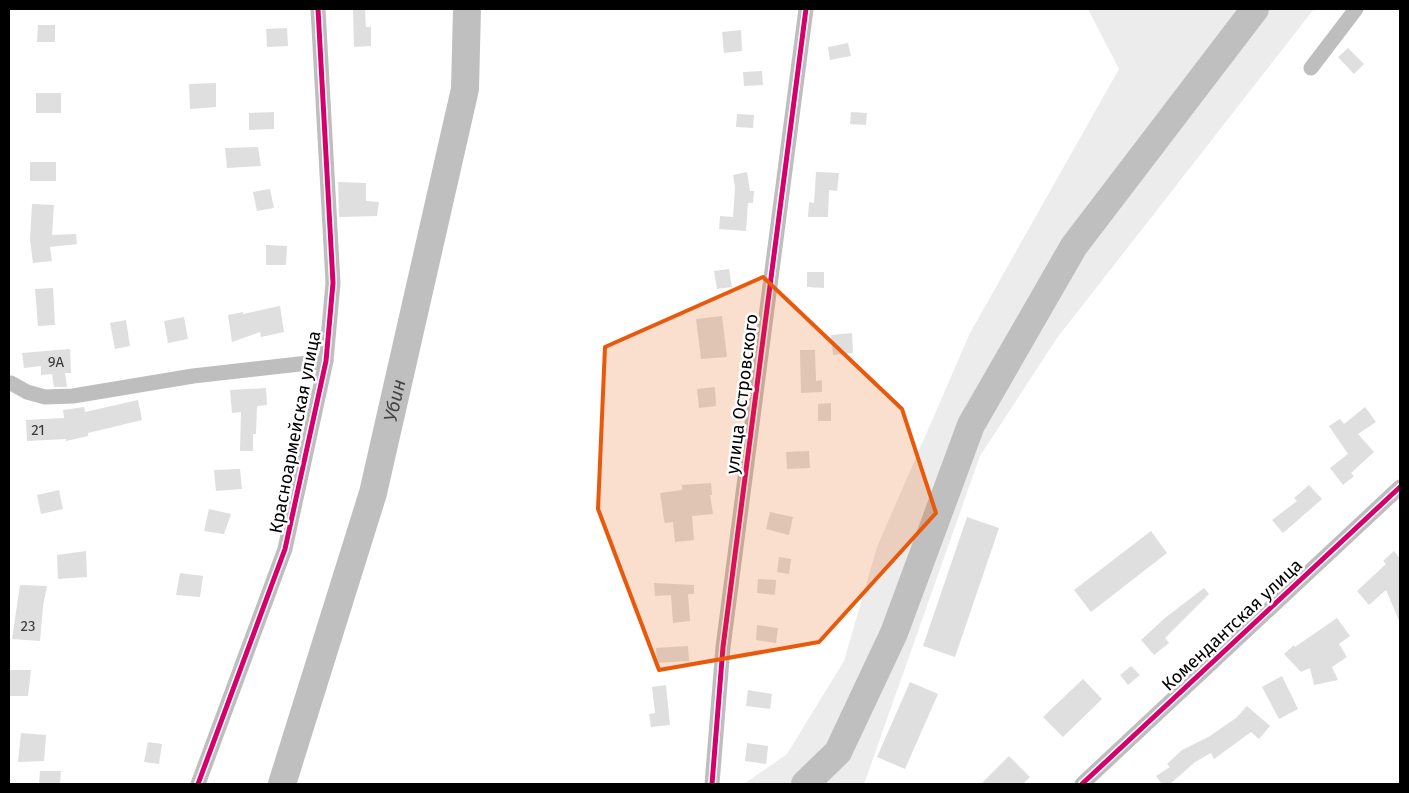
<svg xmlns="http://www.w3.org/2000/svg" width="1409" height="793" font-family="'Fira Sans',sans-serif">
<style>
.green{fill:#ececec}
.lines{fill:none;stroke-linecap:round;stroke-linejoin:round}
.river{stroke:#bfbfbf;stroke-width:28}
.building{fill:#dfdfdf}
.minor{stroke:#bebebe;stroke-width:15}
.cycleway-casing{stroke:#fff;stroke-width:8}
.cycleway{stroke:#d6006c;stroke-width:5}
.marked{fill:#e8590c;fill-opacity:0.2;stroke:#e8590c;stroke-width:4;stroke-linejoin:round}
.labels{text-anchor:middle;stroke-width:5;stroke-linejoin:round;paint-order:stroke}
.number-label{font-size:15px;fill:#383838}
.street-label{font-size:18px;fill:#000;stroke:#fff}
.water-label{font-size:19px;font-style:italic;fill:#444;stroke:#fff}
</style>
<rect width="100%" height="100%" fill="#fff"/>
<!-- green -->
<path class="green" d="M 1089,9 L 1314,9 L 1057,338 L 980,456 L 864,784 L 744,784 L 787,754 L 844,661 L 877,547 L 970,333 L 1119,69 L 1089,11 Z"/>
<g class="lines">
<!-- river -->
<g class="river">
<path id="s1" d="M 282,784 L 373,493 L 465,89 L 467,9"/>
<path d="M 805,784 L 838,752 L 894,633 L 971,425 L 1074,246 L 1255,9"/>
</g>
</g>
<!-- building -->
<g class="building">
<path d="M 353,9 L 365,9 L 366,27 L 371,27 L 371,46 L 354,47 Z"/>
<path d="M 38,25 L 55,25 L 55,42 L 37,42 Z"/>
<path d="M 287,28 L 288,46 L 267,47 L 266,29 Z"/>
<path d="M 741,30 L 742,51 L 724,53 L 722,32 Z"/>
<path d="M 848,43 L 851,56 L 830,60 L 828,47 Z"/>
<path d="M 1348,48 L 1364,64 L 1354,74 L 1338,57 Z"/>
<path d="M 762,71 L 763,85 L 744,86 L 743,72 Z"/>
<path d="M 216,83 L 216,107 L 190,109 L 189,84 Z"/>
<rect x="36" y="93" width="25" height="20"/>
<path d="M 274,112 L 274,129 L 249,130 L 249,113 Z"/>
<path d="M 851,112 L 867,113 L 866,125 L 850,124 Z"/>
<path d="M 737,114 L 754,115 L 753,128 L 736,127 Z"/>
<path d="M 258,147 L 261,166 L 227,168 L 225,148 Z"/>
<rect x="30" y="162" width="26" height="19"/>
<path d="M 747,172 L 750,191 L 754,191 L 753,203 L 748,203 L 746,231 L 719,229 L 720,216 L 733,217 L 735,187 L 733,175 Z"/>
<path d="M 816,172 L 839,173 L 837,191 L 829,190 L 828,217 L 808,217 L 809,202 L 814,203 Z"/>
<path d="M 338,182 L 366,183 L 366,201 L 379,202 L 377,216 L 339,217 Z"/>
<path d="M 270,189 L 274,208 L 257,211 L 253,192 Z"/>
<path d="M 32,204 L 54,205 L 52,235 L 76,234 L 77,244 L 50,247 L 52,261 L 33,263 L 30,240 Z"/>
<path d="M 266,245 L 287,246 L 286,265 L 266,265 Z"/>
<path d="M 729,269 L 732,287 L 717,289 L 714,271 Z"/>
<path d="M 807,272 L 824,272 L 824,288 L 807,287 Z"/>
<path d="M 53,288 L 55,325 L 38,326 L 35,289 Z"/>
<path d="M 280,306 L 284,332 L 261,337 L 260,332 L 232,342 L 228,315 L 243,312 L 243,314 Z"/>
<path d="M 722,316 L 727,357 L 701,359 L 696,319 Z"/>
<path d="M 184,317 L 188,339 L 168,343 L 164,321 Z"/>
<path d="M 126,320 L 130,346 L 115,349 L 110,323 Z"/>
<path d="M 852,333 L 853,353 L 833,355 L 831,335 Z"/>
<path d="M 70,349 L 71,373 L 65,373 L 67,387 L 54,387 L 52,374 L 41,375 L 41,366 L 24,368 L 22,353 Z"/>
<path d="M 800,350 L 815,350 L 816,381 L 822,380 L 822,392 L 801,393 Z"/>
<path d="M 715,387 L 716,406 L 699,408 L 697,389 Z"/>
<path d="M 266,388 L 267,405 L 257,406 L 256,434 L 253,434 L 253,451 L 240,451 L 241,412 L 232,413 L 230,390 Z"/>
<path d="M 138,400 L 142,420 L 88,433 L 88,436 L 66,441 L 66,439 L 27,441 L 26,420 L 64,418 L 63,410 L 84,407 L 85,412 Z"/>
<path d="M 831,403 L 831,421 L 818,421 L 818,404 Z"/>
<path d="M 1365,407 L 1376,422 L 1358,434 L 1374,452 L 1351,473 L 1354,476 L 1343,485 L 1330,468 L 1348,454 L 1329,426 L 1340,419 L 1344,424 Z"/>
<path d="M 809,451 L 810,468 L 787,469 L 786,452 Z"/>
<path d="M 240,469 L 242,489 L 216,491 L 214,470 Z"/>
<path d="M 711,483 L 712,495 L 710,495 L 713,514 L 692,516 L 694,540 L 675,542 L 673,522 L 665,523 L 664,520 L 660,493 L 682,490 L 682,485 Z"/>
<path d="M 1309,485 L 1322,499 L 1283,533 L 1272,520 L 1297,501 L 1294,498 Z"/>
<path d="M 59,490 L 63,509 L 41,514 L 37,495 Z"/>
<path d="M 209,509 L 231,514 L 224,534 L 204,531 Z"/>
<path d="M 770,512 L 793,517 L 789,535 L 766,529 Z"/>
<path d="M 967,517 L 999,528 L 955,657 L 923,646 Z"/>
<path d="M 1151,531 L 1167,553 L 1091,612 L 1074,590 Z"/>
<path d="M 86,551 L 87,577 L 58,579 L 57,555 Z"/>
<path d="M 1394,551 L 1400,559 L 1400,623 L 1386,590 L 1369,605 L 1357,591 L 1386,564 L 1383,561 Z"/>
<path d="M 779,557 L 791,559 L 789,574 L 777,572 Z"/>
<path d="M 180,573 L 203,576 L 200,597 L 176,595 Z"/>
<path d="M 758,579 L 776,580 L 775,595 L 757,593 Z"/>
<path d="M 654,583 L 694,585 L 694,594 L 688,594 L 690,621 L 673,623 L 671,595 L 655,596 Z"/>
<path d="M 20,585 L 47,586 L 43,606 L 40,641 L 12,639 Z"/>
<path d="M 1204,588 L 1209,594 L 1165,638 L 1169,643 L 1154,655 L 1141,640 L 1165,618 Z"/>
<path d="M 1337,618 L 1350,636 L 1339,644 L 1347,657 L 1332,667 L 1338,680 L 1314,685 L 1310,668 L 1301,672 L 1284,654 L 1294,645 L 1295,647 Z"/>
<path d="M 757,625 L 778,628 L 776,643 L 756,640 Z"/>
<path d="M 688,646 L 689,661 L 657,663 L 656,648 Z"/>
<path d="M 1131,666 L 1140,675 L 1128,685 L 1120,675 Z"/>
<path d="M 9,670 L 31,670 L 28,696 L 9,696 Z"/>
<path d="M 1282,676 L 1298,709 L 1279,719 L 1262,687 Z"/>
<path d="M 1083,679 L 1102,699 L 1063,737 L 1043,717 Z"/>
<path d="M 910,682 L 938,694 L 905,769 L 877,757 Z"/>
<path d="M 666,685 L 670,725 L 651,727 L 649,714 L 655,713 L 652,687 Z"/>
<path d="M 748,690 L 772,694 L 770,709 L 746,706 Z"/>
<path d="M 1247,706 L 1270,726 L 1259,739 L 1251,732 L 1214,759 L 1211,753 L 1195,762 L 1170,784 L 1162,784 L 1156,776 L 1170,767 L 1167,764 L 1182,750 L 1210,736 L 1236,718 Z"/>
<path d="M 21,733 L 46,735 L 44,761 L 18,762 Z"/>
<path d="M 148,742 L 162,744 L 159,764 L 144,762 Z"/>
<path d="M 747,743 L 768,746 L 766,764 L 745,761 Z"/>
<path d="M 1009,756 L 1030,777 L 1023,784 L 981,784 Z"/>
<path d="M 40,771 L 61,771 L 60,784 L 39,784 Z"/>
</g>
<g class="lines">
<!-- minor -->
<g class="minor">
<path d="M 1311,68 L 1356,9"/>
<path d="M 11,383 L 27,392 L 45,397 L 73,396 L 193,376 L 326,361"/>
<path d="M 198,784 L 285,549 L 326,361 L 333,283 L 318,9"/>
<path d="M 712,784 L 723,647 L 806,9"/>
<path d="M 1082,784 L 1400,487"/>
</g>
<!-- cycleway casing -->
<g class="cycleway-casing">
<g id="cycleway">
<path d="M 198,784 L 285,549 L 326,361 L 333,283 L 318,9"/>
<path d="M 712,784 L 723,647 L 806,9"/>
<path d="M 1082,784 L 1400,487"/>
</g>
</g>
<!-- cycleway -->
<use href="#cycleway" class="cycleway"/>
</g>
<!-- marked area -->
<path class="marked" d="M 763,277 L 902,409 L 936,513 L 819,642 L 659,670 L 598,509 L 605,347 Z"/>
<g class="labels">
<!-- number labels -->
<g class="number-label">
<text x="56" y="367">9А</text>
<text x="38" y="435">21</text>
<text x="28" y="631">23</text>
</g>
<!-- street labels -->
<g class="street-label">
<text transform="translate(742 394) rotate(-83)" y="6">улица Островского</text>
<text transform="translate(295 432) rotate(-79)" y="6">Красноармейская улица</text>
<text transform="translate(1232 625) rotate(-43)" y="6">Комендантская улица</text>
</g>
<!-- water labels -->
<g class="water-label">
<text dy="7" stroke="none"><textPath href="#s1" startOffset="400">Убин</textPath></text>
</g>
</g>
<!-- border -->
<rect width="1409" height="793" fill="none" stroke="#000000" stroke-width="20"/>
</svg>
